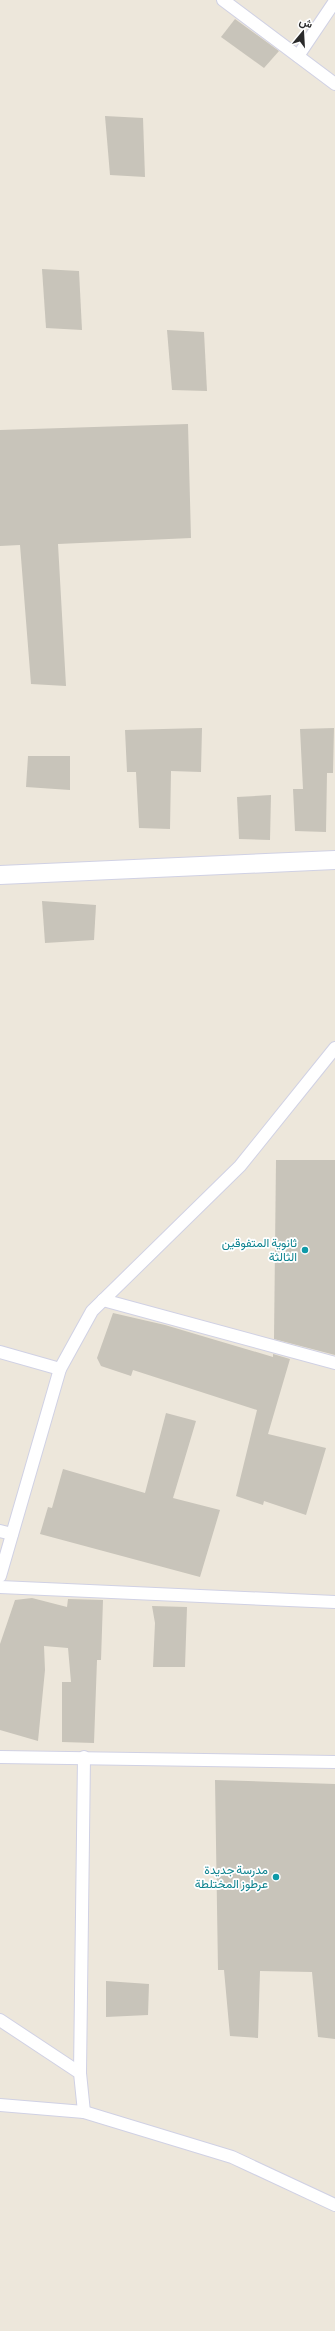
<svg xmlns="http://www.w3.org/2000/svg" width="335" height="2331" font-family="'Sofia Sans Condensed',Vazirmatn,sans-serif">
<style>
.building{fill:#c8c4ba}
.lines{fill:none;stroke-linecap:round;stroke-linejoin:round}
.street-casing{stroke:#d0d1e4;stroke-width:14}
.secondary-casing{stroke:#d0d1e4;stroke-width:20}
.street{stroke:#fff;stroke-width:12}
.secondary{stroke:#fff;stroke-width:18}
.culture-dot{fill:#0f9aa8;stroke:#fff;stroke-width:1.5}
.labels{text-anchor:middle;stroke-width:3.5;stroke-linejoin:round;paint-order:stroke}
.culture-label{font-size:12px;fill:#0d838f;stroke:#fff;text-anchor:end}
</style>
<rect width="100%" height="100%" fill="#ede7db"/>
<!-- building -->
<g class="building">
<path d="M 235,19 L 279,51 L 264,68 L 221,37 Z"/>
<path d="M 105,116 L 143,118 L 145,177 L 110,175 Z"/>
<path d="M 42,269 L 79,271 L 82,330 L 46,328 Z"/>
<path d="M 167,330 L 204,332 L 207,391 L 172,390 Z"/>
<path d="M 188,424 L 191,538 L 58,544 L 66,686 L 31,684 L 20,545 L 0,546 L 0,430 Z"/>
<path d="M 202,728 L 201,772 L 171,771 L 170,829 L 139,828 L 136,772 L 127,772 L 125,730 Z"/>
<path d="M 334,728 L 333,773 L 327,773 L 326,832 L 295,831 L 293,789 L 303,789 L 300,729 Z"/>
<path d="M 28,756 L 70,756 L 70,790 L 26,787 Z"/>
<path d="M 271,795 L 270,840 L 239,839 L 237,797 Z"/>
<path d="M 42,901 L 96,905 L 94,940 L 45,943 Z"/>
<path d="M 276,1160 L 335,1160 L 335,1355 L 274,1339 Z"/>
<path d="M 113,1313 L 165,1325 L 273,1357 L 273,1354 L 290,1359 L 268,1434 L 326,1448 L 306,1515 L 264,1501 L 263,1505 L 236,1496 L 257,1410 L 133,1370 L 131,1376 L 101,1366 L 97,1358 Z"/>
<path d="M 166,1413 L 196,1421 L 173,1498 L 220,1510 L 200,1577 L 40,1534 L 48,1507 L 52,1508 L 63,1469 L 145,1493 Z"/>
<path d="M 32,1598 L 67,1607 L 68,1599 L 103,1600 L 101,1660 L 97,1660 L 94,1743 L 62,1742 L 62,1682 L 71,1682 L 68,1648 L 44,1646 L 45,1670 L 38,1741 L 0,1730 L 0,1644 L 15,1600 Z"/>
<path d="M 152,1606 L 187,1607 L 185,1667 L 153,1667 L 155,1623 Z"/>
<path d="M 215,1780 L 335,1784 L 335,2039 L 318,2037 L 312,1972 L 260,1971 L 258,2038 L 230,2036 L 224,1970 L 218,1970 Z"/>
<path d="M 106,1981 L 149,1984 L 148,2015 L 106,2017 Z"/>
</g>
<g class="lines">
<!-- street casing -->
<g class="street-casing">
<g id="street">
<path d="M 223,0 L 335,84"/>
<path d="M 298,56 L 333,4 L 335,6"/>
<path d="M 103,1300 L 335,1363"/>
<path d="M 0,1352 L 60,1369"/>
<path d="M 0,1531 L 12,1534"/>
<path d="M 0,1576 L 60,1369 L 92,1311 L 240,1166 L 335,1048"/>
<path d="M 0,1587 L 335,1602"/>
<path d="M 0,1757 L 335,1762"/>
<path d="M 0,2020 L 80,2073 L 84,2112"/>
<path d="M 80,2073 L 84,1757"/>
<path d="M 0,2105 L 84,2112 L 232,2157 L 335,2205"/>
</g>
</g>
<!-- secondary casing -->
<g class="secondary-casing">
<path id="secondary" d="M 0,875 L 335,860"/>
</g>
<!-- street -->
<use href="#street" class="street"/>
<!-- secondary -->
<use href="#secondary" class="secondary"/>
</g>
<!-- markers -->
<g class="culture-dot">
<circle cx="305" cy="1250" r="4"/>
<circle cx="276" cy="1877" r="4"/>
</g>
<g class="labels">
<!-- culture labels -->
<g class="culture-label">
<text x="297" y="1247">ثانوية المتفوقين<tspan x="297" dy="14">الثالثة</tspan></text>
<text x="268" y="1874">مدرسة جديدة<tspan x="268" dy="14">عرطوز المختلطة</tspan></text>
</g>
</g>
<!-- north arrow -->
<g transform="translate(303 32) rotate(18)" stroke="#ffffff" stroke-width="3" paint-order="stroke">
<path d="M0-3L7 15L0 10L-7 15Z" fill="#2a2a2a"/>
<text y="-6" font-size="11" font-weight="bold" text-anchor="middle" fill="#2a2a2a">ش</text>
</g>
</svg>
